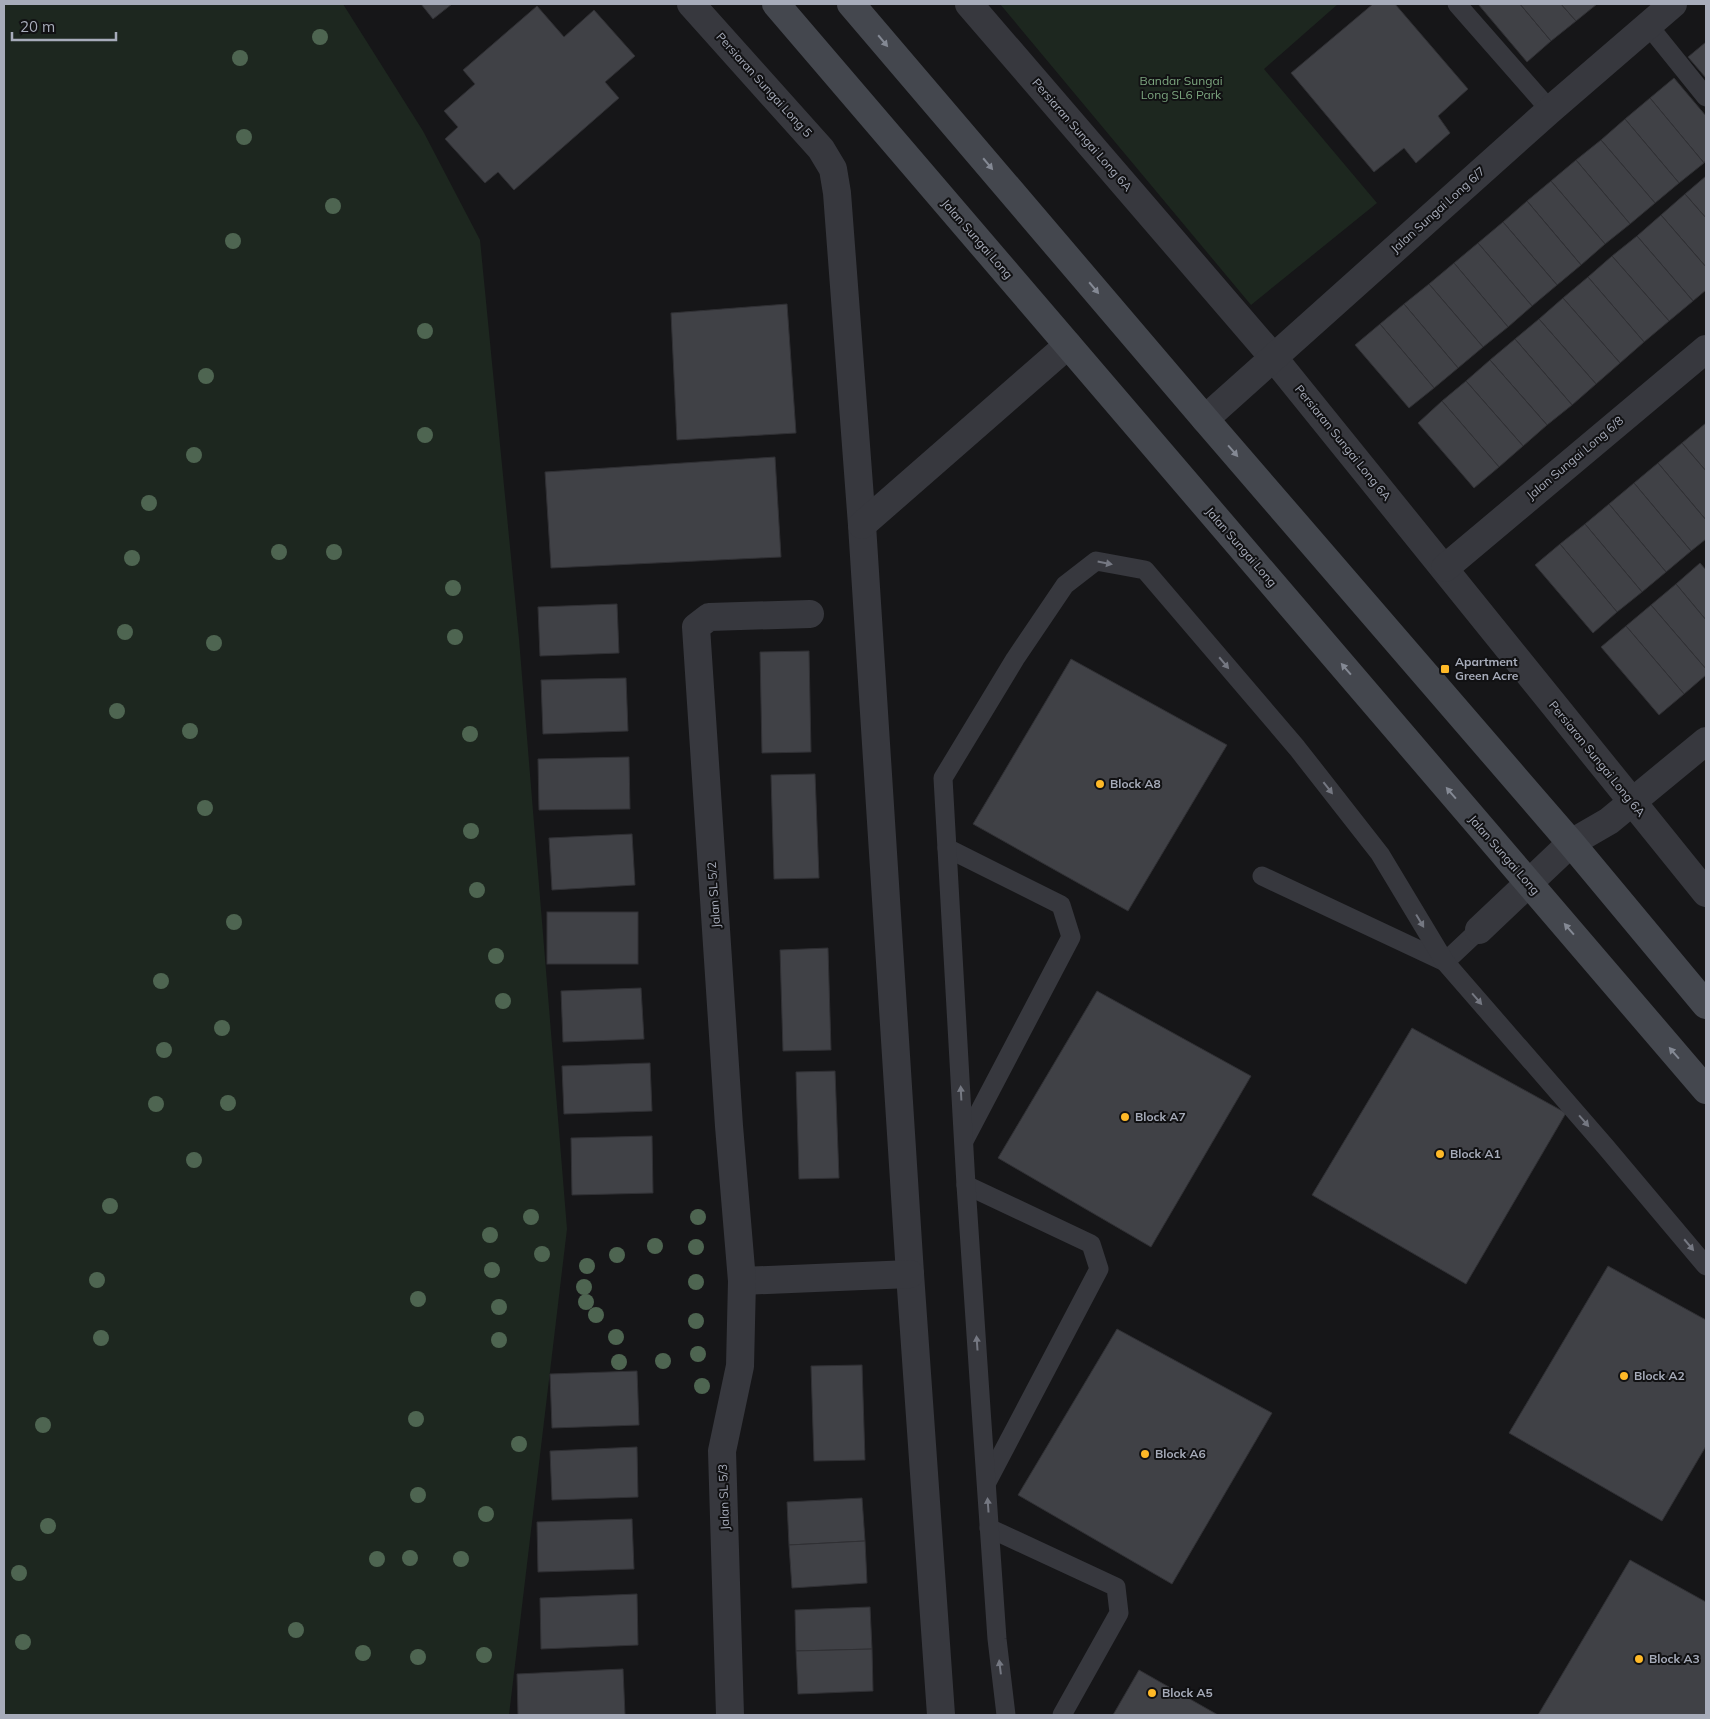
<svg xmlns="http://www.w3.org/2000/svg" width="1710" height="1719" font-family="Mulish,sans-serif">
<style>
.green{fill:#1d271f}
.building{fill:#404146;stroke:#303034}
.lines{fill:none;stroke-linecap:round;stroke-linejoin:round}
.lane{stroke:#37383e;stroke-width:19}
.street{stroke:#37383e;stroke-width:28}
.secondary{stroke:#44474e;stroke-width:28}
.tree{fill:#4e6551}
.oneway{fill:#848994}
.oneway2{fill:#757882}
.poi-dot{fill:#ffb927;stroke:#111113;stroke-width:2}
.labels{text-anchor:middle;stroke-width:4;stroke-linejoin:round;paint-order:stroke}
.park-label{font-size:12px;fill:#7ca67f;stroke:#111113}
.street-label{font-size:12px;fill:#a7acba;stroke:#111113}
.poi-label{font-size:12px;font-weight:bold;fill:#a7acba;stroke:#111113;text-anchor:start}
</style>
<rect width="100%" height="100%" fill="#161618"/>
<!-- green -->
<g class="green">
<path d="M 4,4 L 343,4 L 423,131 L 480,240 L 519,639 L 567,1229 L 509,1715 L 4,1715 Z"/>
<path d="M 1000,4 L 1338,4 L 1264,69 L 1377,203 L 1251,305 Z"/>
</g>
<!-- building -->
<g class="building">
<path d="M 421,4 L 452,4 L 433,19 Z"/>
<path d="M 1373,4 L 1395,4 L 1468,89 L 1438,116 L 1450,133 L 1416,163 L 1404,148 L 1374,172 L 1291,73 Z"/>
<path d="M 1478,4 L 1520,4 L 1551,41 L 1527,62 Z"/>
<path d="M 1520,4 L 1561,4 L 1576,21 L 1551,41 Z"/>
<path d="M 1561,4 L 1597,4 L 1576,21 Z"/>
<path d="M 537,6 L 564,37 L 594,10 L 635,56 L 605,82 L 619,98 L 514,190 L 498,172 L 485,183 L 445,139 L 458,127 L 444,111 L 475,84 L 463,70 Z"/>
<path d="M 1706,42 L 1706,78 L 1688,57 Z"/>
<path d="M 1674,78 L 1706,116 L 1706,160 L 1704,163 L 1650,98 Z"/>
<path d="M 1650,98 L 1704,163 L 1679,183 L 1625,119 Z"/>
<path d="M 1625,119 L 1679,183 L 1655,203 L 1601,140 Z"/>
<path d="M 1601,140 L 1655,203 L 1630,224 L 1576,160 Z"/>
<path d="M 1576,160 L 1630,224 L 1605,244 L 1551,181 Z"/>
<path d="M 1706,176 L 1706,218 L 1685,194 Z"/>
<path d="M 1551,181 L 1605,244 L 1581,265 L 1527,201 Z"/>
<path d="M 1685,194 L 1706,218 L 1706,267 L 1661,215 Z"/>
<path d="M 1527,201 L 1581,265 L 1557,285 L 1503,222 Z"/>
<path d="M 1661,215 L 1706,267 L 1706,290 L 1693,301 L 1637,236 Z"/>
<path d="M 1503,222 L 1557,285 L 1532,306 L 1478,243 Z"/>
<path d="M 1637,236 L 1693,301 L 1669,321 L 1612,256 Z"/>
<path d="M 1478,243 L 1532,306 L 1508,327 L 1454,263 Z"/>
<path d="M 1612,256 L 1669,321 L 1644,342 L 1588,277 Z"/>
<path d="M 1454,263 L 1508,327 L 1483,347 L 1429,284 Z"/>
<path d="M 1588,277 L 1644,342 L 1620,363 L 1563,298 Z"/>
<path d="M 1429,284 L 1483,347 L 1458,368 L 1404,304 Z"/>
<path d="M 1563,298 L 1620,363 L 1596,384 L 1539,319 Z"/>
<path d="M 787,304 L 796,433 L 677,440 L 671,313 Z"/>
<path d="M 1404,304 L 1458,368 L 1434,388 L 1380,324 Z"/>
<path d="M 1539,319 L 1596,384 L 1572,405 L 1515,339 Z"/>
<path d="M 1380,324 L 1434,388 L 1409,408 L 1355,345 Z"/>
<path d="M 1515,339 L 1572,405 L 1547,425 L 1490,360 Z"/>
<path d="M 1490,360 L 1547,425 L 1523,446 L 1466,381 Z"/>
<path d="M 1466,381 L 1523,446 L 1499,467 L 1442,401 Z"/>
<path d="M 1442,401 L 1499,467 L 1474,488 L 1418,423 Z"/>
<path d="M 1706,423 L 1706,471 L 1682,443 Z"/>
<path d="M 1682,443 L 1706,471 L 1706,520 L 1658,463 Z"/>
<path d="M 775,457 L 781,557 L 551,568 L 545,472 Z"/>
<path d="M 1658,463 L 1706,520 L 1706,539 L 1691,551 L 1634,483 Z"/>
<path d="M 1634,483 L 1691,551 L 1666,572 L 1609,504 Z"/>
<path d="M 1609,504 L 1666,572 L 1642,592 L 1585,524 Z"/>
<path d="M 1585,524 L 1642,592 L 1617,612 L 1560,544 Z"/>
<path d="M 1560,544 L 1617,612 L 1593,633 L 1535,565 Z"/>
<path d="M 1700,563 L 1706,570 L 1706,620 L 1676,584 Z"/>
<path d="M 1676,584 L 1706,620 L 1706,669 L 1651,605 Z"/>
<path d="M 617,604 L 619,653 L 540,656 L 538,607 Z"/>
<path d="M 1651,605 L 1706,669 L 1706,675 L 1684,694 L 1626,626 Z"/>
<path d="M 1626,626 L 1684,694 L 1659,715 L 1601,647 Z"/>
<path d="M 809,651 L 811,752 L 762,753 L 760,652 Z"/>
<path d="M 1071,659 L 1227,745 L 1128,911 L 973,824 Z"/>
<path d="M 626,678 L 628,731 L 543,734 L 541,680 Z"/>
<path d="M 629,757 L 630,809 L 539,810 L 538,759 Z"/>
<path d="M 815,774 L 819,878 L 774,879 L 771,775 Z"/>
<path d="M 632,834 L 635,885 L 552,890 L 549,838 Z"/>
<rect x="547" y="912" width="91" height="52"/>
<path d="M 828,948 L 831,1050 L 783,1051 L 780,950 Z"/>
<path d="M 641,988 L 644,1039 L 563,1042 L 561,991 Z"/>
<path d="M 1097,991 L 1251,1076 L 1151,1247 L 998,1158 Z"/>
<path d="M 1412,1028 L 1566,1113 L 1466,1284 L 1312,1195 Z"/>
<path d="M 650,1063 L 652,1111 L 564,1114 L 562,1066 Z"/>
<path d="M 835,1071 L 839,1178 L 799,1179 L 796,1072 Z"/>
<path d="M 652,1136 L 653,1193 L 572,1195 L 571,1138 Z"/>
<path d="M 1608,1266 L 1706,1320 L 1706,1446 L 1662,1521 L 1509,1433 Z"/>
<path d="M 1117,1329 L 1272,1413 L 1172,1584 L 1018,1495 Z"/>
<path d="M 862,1365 L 865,1460 L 814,1461 L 811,1366 Z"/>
<path d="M 637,1371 L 639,1425 L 552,1428 L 550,1374 Z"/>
<path d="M 637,1447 L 638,1497 L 552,1500 L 550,1451 Z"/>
<path d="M 862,1498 L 865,1541 L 789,1545 L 787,1502 Z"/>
<path d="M 632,1519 L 634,1569 L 538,1572 L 537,1522 Z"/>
<path d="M 865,1541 L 867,1583 L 792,1588 L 789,1545 Z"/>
<path d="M 1630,1560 L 1706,1602 L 1706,1715 L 1538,1715 Z"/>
<path d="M 637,1594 L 638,1645 L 541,1649 L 540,1598 Z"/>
<path d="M 870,1607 L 872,1649 L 796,1651 L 795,1610 Z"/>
<path d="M 872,1649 L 873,1691 L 798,1694 L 796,1651 Z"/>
<path d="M 623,1669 L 625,1715 L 518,1715 L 517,1674 Z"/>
<path d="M 1139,1670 L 1218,1715 L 1113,1715 Z"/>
</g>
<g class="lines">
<!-- lane -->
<g class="lane">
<path d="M 1457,4 L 1550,110"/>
<path d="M 1648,25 L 1706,97"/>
<path d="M 947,848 L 1061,905 L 1071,937 L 965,1139"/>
<path d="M 1262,876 L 1445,962"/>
<path d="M 1445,962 L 1479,930"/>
<path d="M 966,1185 L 1091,1244 L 1099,1269 L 987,1482"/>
<path d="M 989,1528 L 1116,1587 L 1119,1613 L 1062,1715"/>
<path d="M 1006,1715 L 997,1639 L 981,1409 L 966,1185 L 943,778 L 1015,659 L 1065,585 L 1096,561 L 1145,570 L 1297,748 L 1380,854 L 1445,962 L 1605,1146 L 1706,1266"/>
</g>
<!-- street -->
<g class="street">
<path d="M 691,4 L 821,149 L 833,169 L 837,193 L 862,525 L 910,1274 L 941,1715"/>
<path d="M 969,4 L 1273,357 L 1706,893"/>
<path d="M 1205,419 L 1550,110 L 1673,4"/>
<path d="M 862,525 L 1068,345"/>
<path d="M 1445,568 L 1706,349"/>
<path d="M 1479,930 L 1571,843 L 1609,821 L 1706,741"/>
<path d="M 742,1281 L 910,1274"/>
<path d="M 730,1715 L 722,1451 L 740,1366 L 742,1281 L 729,1126 L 696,627 L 709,617 L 810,614"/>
</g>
<!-- secondary -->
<g class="secondary">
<path d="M 776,4 L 1706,1090"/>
<path d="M 851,4 L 1205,419 L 1571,843 L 1706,1005"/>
</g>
</g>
<!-- trees -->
<g class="tree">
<circle cx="320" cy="37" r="8"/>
<circle cx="240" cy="58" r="8"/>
<circle cx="244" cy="137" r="8"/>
<circle cx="333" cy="206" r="8"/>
<circle cx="233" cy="241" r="8"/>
<circle cx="425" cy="331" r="8"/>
<circle cx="206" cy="376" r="8"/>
<circle cx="425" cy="435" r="8"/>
<circle cx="194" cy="455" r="8"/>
<circle cx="149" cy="503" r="8"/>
<circle cx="279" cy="552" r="8"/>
<circle cx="334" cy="552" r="8"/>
<circle cx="132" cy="558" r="8"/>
<circle cx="453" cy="588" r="8"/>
<circle cx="125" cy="632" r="8"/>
<circle cx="455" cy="637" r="8"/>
<circle cx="214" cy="643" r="8"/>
<circle cx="117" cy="711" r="8"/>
<circle cx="190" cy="731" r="8"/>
<circle cx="470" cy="734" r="8"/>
<circle cx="205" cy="808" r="8"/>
<circle cx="471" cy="831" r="8"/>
<circle cx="477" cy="890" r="8"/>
<circle cx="234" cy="922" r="8"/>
<circle cx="496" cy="956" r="8"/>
<circle cx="161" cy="981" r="8"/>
<circle cx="503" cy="1001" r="8"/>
<circle cx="222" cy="1028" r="8"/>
<circle cx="164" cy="1050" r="8"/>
<circle cx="228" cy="1103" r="8"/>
<circle cx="156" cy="1104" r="8"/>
<circle cx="194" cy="1160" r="8"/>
<circle cx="110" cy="1206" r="8"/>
<circle cx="531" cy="1217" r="8"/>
<circle cx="698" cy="1217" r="8"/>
<circle cx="490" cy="1235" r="8"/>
<circle cx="655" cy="1246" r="8"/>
<circle cx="696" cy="1247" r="8"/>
<circle cx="542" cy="1254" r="8"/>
<circle cx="617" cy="1255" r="8"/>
<circle cx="587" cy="1266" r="8"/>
<circle cx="492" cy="1270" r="8"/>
<circle cx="97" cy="1280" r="8"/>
<circle cx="696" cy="1282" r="8"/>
<circle cx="584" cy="1287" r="8"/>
<circle cx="418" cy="1299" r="8"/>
<circle cx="586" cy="1302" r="8"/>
<circle cx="499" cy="1307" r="8"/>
<circle cx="596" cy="1315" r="8"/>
<circle cx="696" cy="1321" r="8"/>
<circle cx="616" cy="1337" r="8"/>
<circle cx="101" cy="1338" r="8"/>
<circle cx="499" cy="1340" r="8"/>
<circle cx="698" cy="1354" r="8"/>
<circle cx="663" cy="1361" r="8"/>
<circle cx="619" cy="1362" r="8"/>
<circle cx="702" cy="1386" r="8"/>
<circle cx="416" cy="1419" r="8"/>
<circle cx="43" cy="1425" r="8"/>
<circle cx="519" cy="1444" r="8"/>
<circle cx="418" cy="1495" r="8"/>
<circle cx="486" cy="1514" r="8"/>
<circle cx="48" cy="1526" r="8"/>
<circle cx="410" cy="1558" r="8"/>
<circle cx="377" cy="1559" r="8"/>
<circle cx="461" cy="1559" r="8"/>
<circle cx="19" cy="1573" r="8"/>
<circle cx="296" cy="1630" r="8"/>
<circle cx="23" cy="1642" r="8"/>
<circle cx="363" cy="1653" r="8"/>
<circle cx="484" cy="1655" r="8"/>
<circle cx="418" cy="1657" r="8"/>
</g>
<!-- one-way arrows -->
<defs><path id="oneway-solid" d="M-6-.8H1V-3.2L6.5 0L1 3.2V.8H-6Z" transform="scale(1.25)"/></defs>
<g class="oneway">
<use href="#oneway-solid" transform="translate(883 41) rotate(50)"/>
<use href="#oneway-solid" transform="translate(988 164) rotate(50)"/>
<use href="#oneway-solid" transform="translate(1094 288) rotate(50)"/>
<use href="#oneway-solid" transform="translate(1233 451) rotate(49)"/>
<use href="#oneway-solid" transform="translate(1346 669) rotate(-131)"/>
<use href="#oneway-solid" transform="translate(1451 793) rotate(-131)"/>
<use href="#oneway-solid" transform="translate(1569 929) rotate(-131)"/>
<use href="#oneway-solid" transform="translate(1674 1053) rotate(-131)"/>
</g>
<g class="oneway2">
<use href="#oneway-solid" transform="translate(1105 563) rotate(11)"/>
<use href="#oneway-solid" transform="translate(1224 663) rotate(50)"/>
<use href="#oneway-solid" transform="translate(1328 788) rotate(52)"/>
<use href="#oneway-solid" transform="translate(1420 921) rotate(59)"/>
<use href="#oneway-solid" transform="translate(1477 999) rotate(49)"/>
<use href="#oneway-solid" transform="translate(961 1093) rotate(-93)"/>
<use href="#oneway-solid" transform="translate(1584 1121) rotate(49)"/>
<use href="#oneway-solid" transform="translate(1689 1245) rotate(50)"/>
<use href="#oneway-solid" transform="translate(977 1343) rotate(-94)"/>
<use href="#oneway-solid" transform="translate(988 1505) rotate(-94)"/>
<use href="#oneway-solid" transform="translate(1000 1667) rotate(-97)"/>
</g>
<!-- markers -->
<g class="poi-dot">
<rect x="1440" y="664" width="10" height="10" rx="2.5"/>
<circle cx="1100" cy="784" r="5"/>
<circle cx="1125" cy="1117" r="5"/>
<circle cx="1440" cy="1154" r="5"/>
<circle cx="1624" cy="1376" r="5"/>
<circle cx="1145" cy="1454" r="5"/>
<circle cx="1639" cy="1659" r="5"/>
<circle cx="1152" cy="1693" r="5"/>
</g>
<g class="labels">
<!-- park labels -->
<g class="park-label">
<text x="1181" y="85">Bandar Sungai<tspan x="1181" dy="14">Long SL6 Park</tspan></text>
</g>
<!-- street labels -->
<g class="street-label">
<text transform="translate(764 85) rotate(48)" y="4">Persiaran Sungai Long 5</text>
<text transform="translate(1082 135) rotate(49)" y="4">Persiaran Sungai Long 6A</text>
<text transform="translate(1438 210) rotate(-42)" y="4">Jalan Sungai Long 6/7</text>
<text transform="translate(977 239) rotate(49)" y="4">Jalan Sungai Long</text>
<text transform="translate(1343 443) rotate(51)" y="4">Persiaran Sungai Long 6A</text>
<text transform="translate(1575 458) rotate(-40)" y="4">Jalan Sungai Long 6/8</text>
<text transform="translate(1241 547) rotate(49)" y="4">Jalan Sungai Long</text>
<text transform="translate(1597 759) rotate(51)" y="4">Persiaran Sungai Long 6A</text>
<text transform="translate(1504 855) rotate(49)" y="4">Jalan Sungai Long</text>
<text transform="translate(714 895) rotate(-94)" y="4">Jalan SL 5/2</text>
<text transform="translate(724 1497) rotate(-92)" y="4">Jalan SL 5/3</text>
</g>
<!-- poi labels -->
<g class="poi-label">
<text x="1455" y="666">Apartment<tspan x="1455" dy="14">Green Acre</tspan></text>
<text x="1110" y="788">Block A8</text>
<text x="1135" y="1121">Block A7</text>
<text x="1450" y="1158">Block A1</text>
<text x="1634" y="1380">Block A2</text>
<text x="1155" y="1458">Block A6</text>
<text x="1649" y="1663">Block A3</text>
<text x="1162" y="1697">Block A5</text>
</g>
</g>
<!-- border -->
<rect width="1710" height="1719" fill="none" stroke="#a7acba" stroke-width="10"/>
<!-- scale -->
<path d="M12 32v8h104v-8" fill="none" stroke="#a7acba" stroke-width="2.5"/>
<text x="20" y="32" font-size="15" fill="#a7acba" stroke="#111113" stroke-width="4" paint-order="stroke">20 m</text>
</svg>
